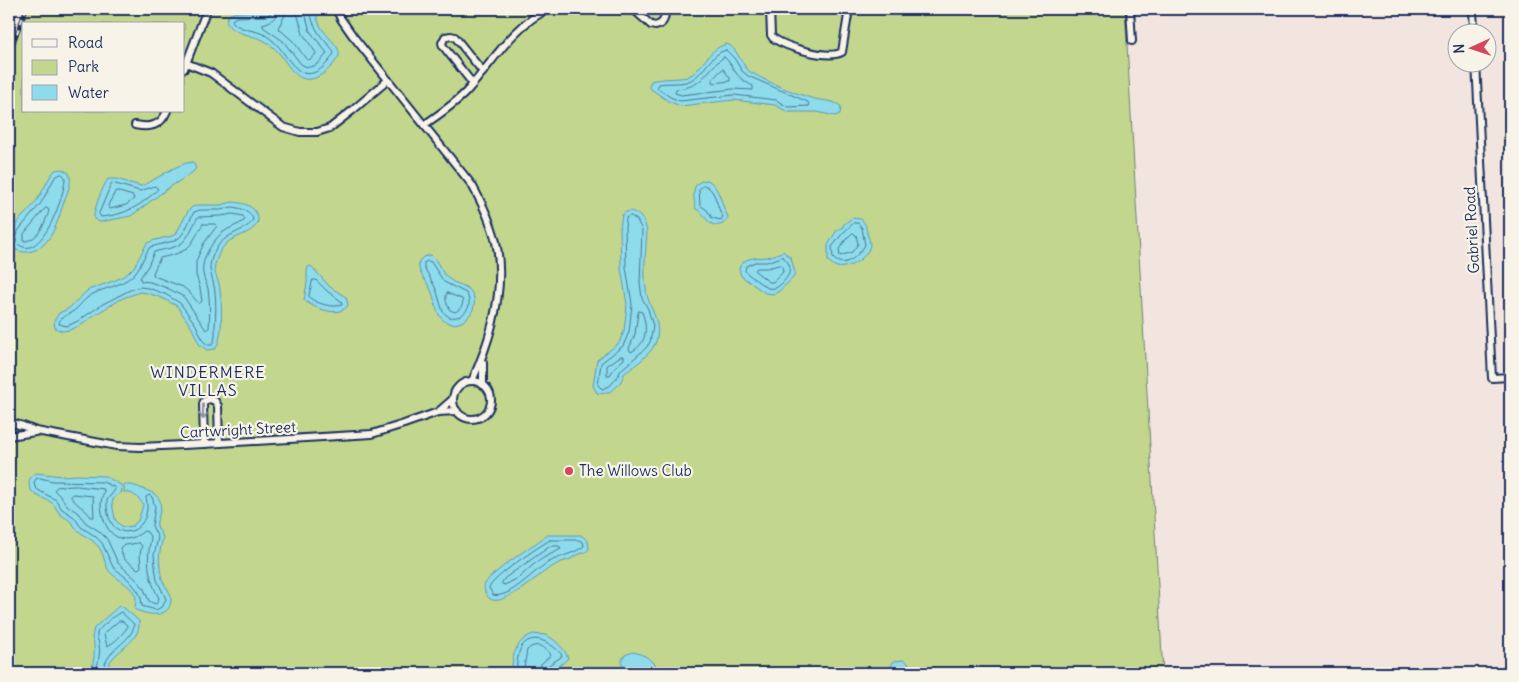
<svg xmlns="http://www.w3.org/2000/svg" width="1519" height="682" font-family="Delius,sans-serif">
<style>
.green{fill:#c2d78d;stroke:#6e8376;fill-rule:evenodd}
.water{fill:#8ddbeb;stroke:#5f96b3}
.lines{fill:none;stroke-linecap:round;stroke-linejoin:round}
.shore{stroke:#497496;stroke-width:1}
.minor-casing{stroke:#1b2f5e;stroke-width:10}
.minor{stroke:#f7f3e8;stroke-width:6}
.rail-casing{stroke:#1b2f5e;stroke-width:4}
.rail{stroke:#f7f3e8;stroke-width:2;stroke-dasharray:5.5;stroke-linecap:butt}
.oneway{stroke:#8991a3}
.poi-dot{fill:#d1495b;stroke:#f7f3e8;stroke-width:2}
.labels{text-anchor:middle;stroke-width:4.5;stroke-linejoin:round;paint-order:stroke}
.street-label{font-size:15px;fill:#1b2f5e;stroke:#f7f3e8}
.poi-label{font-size:15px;fill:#1b2f5e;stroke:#f7f3e8;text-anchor:start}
.neighbourhood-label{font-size:16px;letter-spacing:1px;fill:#1b2f5e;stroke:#f7f3e8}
</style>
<rect width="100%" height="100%" fill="#f2e4de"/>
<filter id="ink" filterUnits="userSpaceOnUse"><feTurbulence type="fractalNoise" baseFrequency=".02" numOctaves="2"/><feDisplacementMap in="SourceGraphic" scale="10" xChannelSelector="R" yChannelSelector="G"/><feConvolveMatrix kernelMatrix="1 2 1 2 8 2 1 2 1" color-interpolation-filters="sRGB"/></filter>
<g filter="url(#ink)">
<!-- green -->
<path class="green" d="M 28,9 L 1125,9 L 1163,673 L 9,673 L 9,60 ZM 24,24 L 184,24 L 184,111 L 24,111 Z"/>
<!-- water -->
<g class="water">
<path d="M 271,9 L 315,9 C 316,15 318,22 321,27 C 325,36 344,48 338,58 C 333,65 326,73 319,76 C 298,88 289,65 278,52 C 274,47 268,43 263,40 C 256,36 222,32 227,18 C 232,7 261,15 271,9 Z"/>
<path d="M 727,44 C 739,49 741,67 752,73 C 768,82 794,93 811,98 C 821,101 832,100 841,106 L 840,114 L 835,116 L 817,112 L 788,112 L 775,105 L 734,100 L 680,106 L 668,101 L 651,89 L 649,86 L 651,81 L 655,80 C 664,78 679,79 687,77 C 703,71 707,48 727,44 Z"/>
<path d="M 193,162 L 196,168 L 193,172 L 167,189 L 131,216 L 100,222 L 94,219 C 93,210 103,186 108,179 L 116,179 L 141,186 C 157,180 176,163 193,162 Z"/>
<path d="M 62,169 L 69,173 C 73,183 67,192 64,202 C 59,217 55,235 42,246 C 27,258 3,252 13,230 C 18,218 30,211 37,200 C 43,192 46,182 52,174 L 55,170 Z"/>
<path d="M 708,180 C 721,189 721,205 728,217 C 725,226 715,228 708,221 C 703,216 703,212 696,209 C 693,196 690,181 708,180 Z"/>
<path d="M 233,202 C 242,203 251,204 256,213 C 266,230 237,235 228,242 C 222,247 218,254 216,262 C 212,270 217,276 219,284 C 222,297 224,339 215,349 L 207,350 L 199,344 L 192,328 L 177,306 L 162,298 L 147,293 L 140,292 L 123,298 L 96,314 L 81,325 L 70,330 L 62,331 L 55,328 L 54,321 L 59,313 L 68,309 L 88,290 L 116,280 L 127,274 L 134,267 L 147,243 L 155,240 L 172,236 L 176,234 L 188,211 L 192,207 L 199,205 L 220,205 Z"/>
<path d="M 631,211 C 639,214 644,219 646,227 C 648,233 646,240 646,246 C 645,260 644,275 646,289 C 648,309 664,322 655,344 C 649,356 634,366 624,374 C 621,385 610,396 597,393 L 593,386 L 597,360 L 619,343 L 624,331 L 627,304 L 621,268 L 620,227 L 622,215 L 626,212 Z"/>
<path d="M 852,218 L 861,219 C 866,224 866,226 867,233 C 868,237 870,240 870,244 C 869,257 849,270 837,267 C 833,266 831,263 828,261 L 828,245 L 837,230 L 843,227 L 843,225 Z"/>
<path d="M 783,251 L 791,258 L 795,273 L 793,278 L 778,292 L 774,294 L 765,293 L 741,276 L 739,269 C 743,256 757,258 767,257 C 772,256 778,254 783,251 Z"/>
<path d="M 431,255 C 439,262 441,273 449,279 C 456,285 468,285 472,293 C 482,310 459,333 443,320 C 434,311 436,299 430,288 C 425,279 417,272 419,261 L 423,257 Z"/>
<path d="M 311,266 L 330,287 L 346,297 L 348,305 C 340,319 313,308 304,300 L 307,283 L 307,271 L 308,267 Z"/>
<path d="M 36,473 L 62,476 L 77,475 L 105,476 L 121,485 L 122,492 L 114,498 L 112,503 L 115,519 L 121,526 L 124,527 L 133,526 L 135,523 L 138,521 L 143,505 C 140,498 132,492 124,492 L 124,485 C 131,484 136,486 143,489 C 157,494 164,498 159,515 C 158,518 156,522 157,526 C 158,530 161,533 163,537 C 161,547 158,556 160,567 C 160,571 161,575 162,579 C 164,586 172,592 171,600 C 170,620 146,615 134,609 C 143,589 120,583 109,571 C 104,563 104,553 98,546 C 93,540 86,537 80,532 C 76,530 75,526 72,523 C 69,519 64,517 60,514 C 57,511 56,507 53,504 C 47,498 36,498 31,490 C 27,483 29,477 36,473 Z"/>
<path d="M 548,535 L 581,535 L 588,541 L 589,549 C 585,555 576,553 571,559 C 546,565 534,583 513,594 C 508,596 504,599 499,600 C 495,601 491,600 489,598 C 485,594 483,588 485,584 C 489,574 537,542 548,535 Z"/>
<path d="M 119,606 L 123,607 L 139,621 C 141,638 123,647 113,658 C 109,662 108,668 107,673 L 91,673 L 94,657 L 94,643 L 92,638 L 94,628 Z"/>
<path d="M 533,634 C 537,635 541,634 545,635 C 553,637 566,650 568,658 C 563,665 554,667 548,673 L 512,673 C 511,657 516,640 533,634 Z"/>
<path d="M 633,652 C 644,654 657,661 659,673 L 625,673 L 621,661 L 625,655 Z"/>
<path d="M 904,660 L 909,664 L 912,673 L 886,673 L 894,661 Z"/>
</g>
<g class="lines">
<!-- shore -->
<g class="shore">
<path d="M 271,9 L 271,13 L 267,16 L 237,17 L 233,19 L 232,21 C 240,31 254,29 265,35 C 282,45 284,58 297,69 C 311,82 328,65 334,53 C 332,47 328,45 324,40 C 316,31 311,20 310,9"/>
<path d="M 278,9 C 277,18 272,21 263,24 L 263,27 L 283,41 L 301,64 C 312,72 321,62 327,53 L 310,31 L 304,9"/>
<path d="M 285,9 L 284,17 L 278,28 L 294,42 L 306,59 L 309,60 L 315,55 L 316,53 L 303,34 L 296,9"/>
<path d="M 726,50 L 734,58 L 742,71 L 748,76 L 808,102 L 809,106 L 788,107 L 776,100 L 734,95 L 680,101 L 670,97 L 657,88 L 659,84 C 669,82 682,85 691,80 C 705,73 711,53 726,50 Z"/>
<path d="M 724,57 C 729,61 731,65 734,70 C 739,78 745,82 753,86 L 753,90 L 733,89 L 681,95 L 675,93 L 676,89 C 705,87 704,71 724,57 Z"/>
<path d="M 723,69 L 730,78 L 730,81 L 713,83 L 713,79 Z"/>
<path d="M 62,174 L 65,177 C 66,193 40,268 16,242 L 18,231 L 41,203 L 55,177 Z"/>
<path d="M 112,183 L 140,191 L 155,186 L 158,189 C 141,206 125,215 101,217 L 99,214 Z"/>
<path d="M 704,185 C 717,189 716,207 723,217 L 721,220 L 712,218 L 707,210 L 700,205 L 699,190 Z"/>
<path d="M 116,191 L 133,196 L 134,199 L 126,205 L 110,209 L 108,206 Z"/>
<path d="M 233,207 C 242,209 252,210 253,221 C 241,234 225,232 215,251 C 205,270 213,274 215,292 C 216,303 216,314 215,326 C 215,333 216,339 212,345 L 208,345 L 203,341 L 196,325 L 180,303 L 165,294 L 148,288 L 140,287 L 132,289 L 103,304 L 78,321 L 67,326 L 59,324 C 60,316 66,316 72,312 C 80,307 84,298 93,294 C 106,287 119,287 132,276 C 141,268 143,257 150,247 L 174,241 L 179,238 L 184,232 L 194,212 L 200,210 L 220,210 Z"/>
<path d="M 46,208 L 48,209 L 49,211 C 45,223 38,241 24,241 L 24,234 Z"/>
<path d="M 233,214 L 243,216 L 245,220 C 238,226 229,227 222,233 C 211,243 201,259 203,274 C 204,280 207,284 208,289 C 210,303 210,315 209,328 L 206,330 L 184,297 L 167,288 L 150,282 L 141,281 L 140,278 L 148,266 L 154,252 C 161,250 168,249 174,247 C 188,243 191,228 198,217 L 221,216 Z"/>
<path d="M 631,216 L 637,220 L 642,230 L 640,283 L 642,298 L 648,309 L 653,326 L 652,332 L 650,342 L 646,348 L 621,370 L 618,376 L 610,386 L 602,389 L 598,385 L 601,363 L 623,346 L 629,332 L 632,304 L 626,267 L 625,228 L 626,218 Z"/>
<path d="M 854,223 L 858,223 L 862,228 L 865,245 C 858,256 844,270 833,258 L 832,247 L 842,234 Z"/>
<path d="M 203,224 L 215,224 L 217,226 L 204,243 L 196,261 L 196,275 L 200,288 L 202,301 L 199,304 L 190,293 L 183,287 L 154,276 L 153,273 L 160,258 C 190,251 188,250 203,224 Z"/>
<path d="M 853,233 L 856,235 L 858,244 L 852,252 L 840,256 L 839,249 L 847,238 Z"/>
<path d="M 783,257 C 797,268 787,280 776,288 C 773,288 771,289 768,288 C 764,286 748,275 745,271 L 746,266 L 755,262 L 766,262 Z"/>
<path d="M 428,261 L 431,262 L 444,282 L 466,293 C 475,306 463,320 449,317 L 443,312 L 436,289 L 424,267 L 424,263 Z"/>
<path d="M 780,265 L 782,266 L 783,272 L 773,282 L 769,282 L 755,271 L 757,268 L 767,268 Z"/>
<path d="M 313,280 L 316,280 L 327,291 L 341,301 L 342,305 C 332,308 318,304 310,298 L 309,296 Z"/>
<path d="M 447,293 L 462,299 C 464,305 461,309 455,312 L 450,310 C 447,306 444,297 447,293 Z"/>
<path d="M 639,311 L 642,312 C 648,328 647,344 631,352 L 629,349 L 635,334 L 638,313 Z"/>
<path d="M 621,356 L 624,356 L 624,359 L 616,366 L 610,375 L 607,375 L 607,366 Z"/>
<path d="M 40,478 L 53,481 L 103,482 L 114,487 L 115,490 L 107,500 C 105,549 155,536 146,497 L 149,495 L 152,497 L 155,507 L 152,526 L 158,538 L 154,555 L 155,566 L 157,580 L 166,599 L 163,606 L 156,610 L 142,606 L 141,598 L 138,591 L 129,580 L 113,567 L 102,543 L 95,536 L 81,527 L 74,517 L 62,509 L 56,500 L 38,490 L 35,487 L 34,482 L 36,479 Z"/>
<path d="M 77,486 L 104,489 C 104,494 101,498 101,504 C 102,530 119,551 144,531 L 147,532 L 151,538 C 146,562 148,577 159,598 L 157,603 L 155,604 L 149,601 L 144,589 L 139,582 L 118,563 L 107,539 L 99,531 L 86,523 L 78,513 L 67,505 L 61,497 L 54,490 L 57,487 Z"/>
<path d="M 73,494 L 93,496 L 94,517 L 91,517 C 86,509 75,504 71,497 Z"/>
<path d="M 550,540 L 579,540 L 583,542 L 584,546 C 574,554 560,556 549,562 C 535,569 509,600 493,595 L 489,588 C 493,577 538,547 550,540 Z"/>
<path d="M 139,543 L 142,546 L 140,554 L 141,567 L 138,569 L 124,559 L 120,548 L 122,546 Z"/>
<path d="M 551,546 L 559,546 L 561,549 L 545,557 L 534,564 L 520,577 L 505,585 L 502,584 L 502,582 L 505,578 Z"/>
<path d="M 119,621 L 122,621 L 127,625 L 127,628 C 121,635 115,643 107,646 L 104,634 Z"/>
<path d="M 96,673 C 97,664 101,655 99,645 C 99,641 96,638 97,633 C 99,628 116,614 121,612 L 134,624 C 133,643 105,647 103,673"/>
<path d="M 516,673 C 517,665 517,653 522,646 C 533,631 553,644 562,655 L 561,657 L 546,667 L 544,673"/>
<path d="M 523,673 L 527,650 C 535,642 545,646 551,655 L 541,664 L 538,673"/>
</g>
<!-- minor casing -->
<g class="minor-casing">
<g id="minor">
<path d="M 336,9 L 341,19 L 353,36 L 472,185 C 482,203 491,221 496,242 C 506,288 491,339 472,381"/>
<path d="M 633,9 L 651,25 L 655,26 C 665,24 665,17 665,9"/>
<path d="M 770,9 L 771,35 L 773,38 C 786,47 828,60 842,52 L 849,9"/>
<path d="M 1130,9 L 1132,41"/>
<path d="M 1473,9 L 1474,32"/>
<path d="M 1476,62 L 1492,378 L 1510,377"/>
<path d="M 186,63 L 211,73 L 283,127 L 300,132 L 317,132 L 330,128 L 353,110 L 388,80"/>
<path d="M 184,69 L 207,9"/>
<path d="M 473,84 L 443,46 L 442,43 L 445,37 L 451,36 L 455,37 L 483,72"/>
<path d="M 135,125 C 150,128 161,126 167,111"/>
<path d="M 424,125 C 438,115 455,104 467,91 C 493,62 513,25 549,9"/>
<path d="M 483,363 L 483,385"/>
<circle cx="472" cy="400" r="19"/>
<path d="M 438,412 L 457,411"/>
<path d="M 9,422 L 23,426 L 36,431 L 117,446 L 140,447 L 204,444 L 372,434 L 404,424 L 438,412 L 453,399"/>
<path d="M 9,436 L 35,432"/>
<path d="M 204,444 L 203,404 L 204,401 L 210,399 L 215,401 L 218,406 L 219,443"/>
</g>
</g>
<!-- minor -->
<use href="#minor" class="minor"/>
<!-- rail casing -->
<g class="rail-casing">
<path id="rail" d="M 9,54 L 26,9"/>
</g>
<!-- rail -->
<use href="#rail" class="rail"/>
</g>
<!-- one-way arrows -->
<defs><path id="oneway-shaft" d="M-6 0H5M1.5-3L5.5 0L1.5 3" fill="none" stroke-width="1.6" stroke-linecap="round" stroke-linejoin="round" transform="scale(1.25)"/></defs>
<use class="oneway" href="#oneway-shaft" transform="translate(203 412) rotate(90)"/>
</g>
<!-- markers -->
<circle class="poi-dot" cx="569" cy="471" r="5"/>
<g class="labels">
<!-- street labels -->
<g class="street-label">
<text transform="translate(1472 230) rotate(-93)" y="5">Gabriel Road</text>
<text transform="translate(238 430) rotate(-3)" y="5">Cartwright Street</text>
</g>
<!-- poi labels -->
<g class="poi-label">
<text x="579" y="476">The Willows Club</text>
</g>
<!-- neighbourhood labels -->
<g class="neighbourhood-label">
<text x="208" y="378">WINDERMERE<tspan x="208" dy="18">VILLAS</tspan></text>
</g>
</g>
<!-- margin -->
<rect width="1519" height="682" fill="none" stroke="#f7f3e8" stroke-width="30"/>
<rect x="15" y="15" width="1489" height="652" fill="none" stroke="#1b2f5e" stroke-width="2" filter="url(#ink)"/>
<!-- legend -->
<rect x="22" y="22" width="162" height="90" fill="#f7f3e8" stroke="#9fa5b1"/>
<rect x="32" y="39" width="25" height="8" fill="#f7f3e8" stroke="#9fa5b1"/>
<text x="68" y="48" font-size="15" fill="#1b2f5e">Road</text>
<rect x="32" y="60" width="25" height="15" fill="#c2d78d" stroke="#9fa5b1"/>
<text x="68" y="72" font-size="15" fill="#1b2f5e">Park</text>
<rect x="32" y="85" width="25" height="15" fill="#8ddbeb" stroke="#9fa5b1"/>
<text x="68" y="98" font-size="15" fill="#1b2f5e">Water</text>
<!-- north arrow -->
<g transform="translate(1472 48) rotate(267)"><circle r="24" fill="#f7f3e8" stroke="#9fa5b1"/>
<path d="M0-4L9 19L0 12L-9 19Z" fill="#d1495b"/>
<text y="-8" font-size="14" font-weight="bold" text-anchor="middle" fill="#1b2f5e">N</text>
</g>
</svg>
